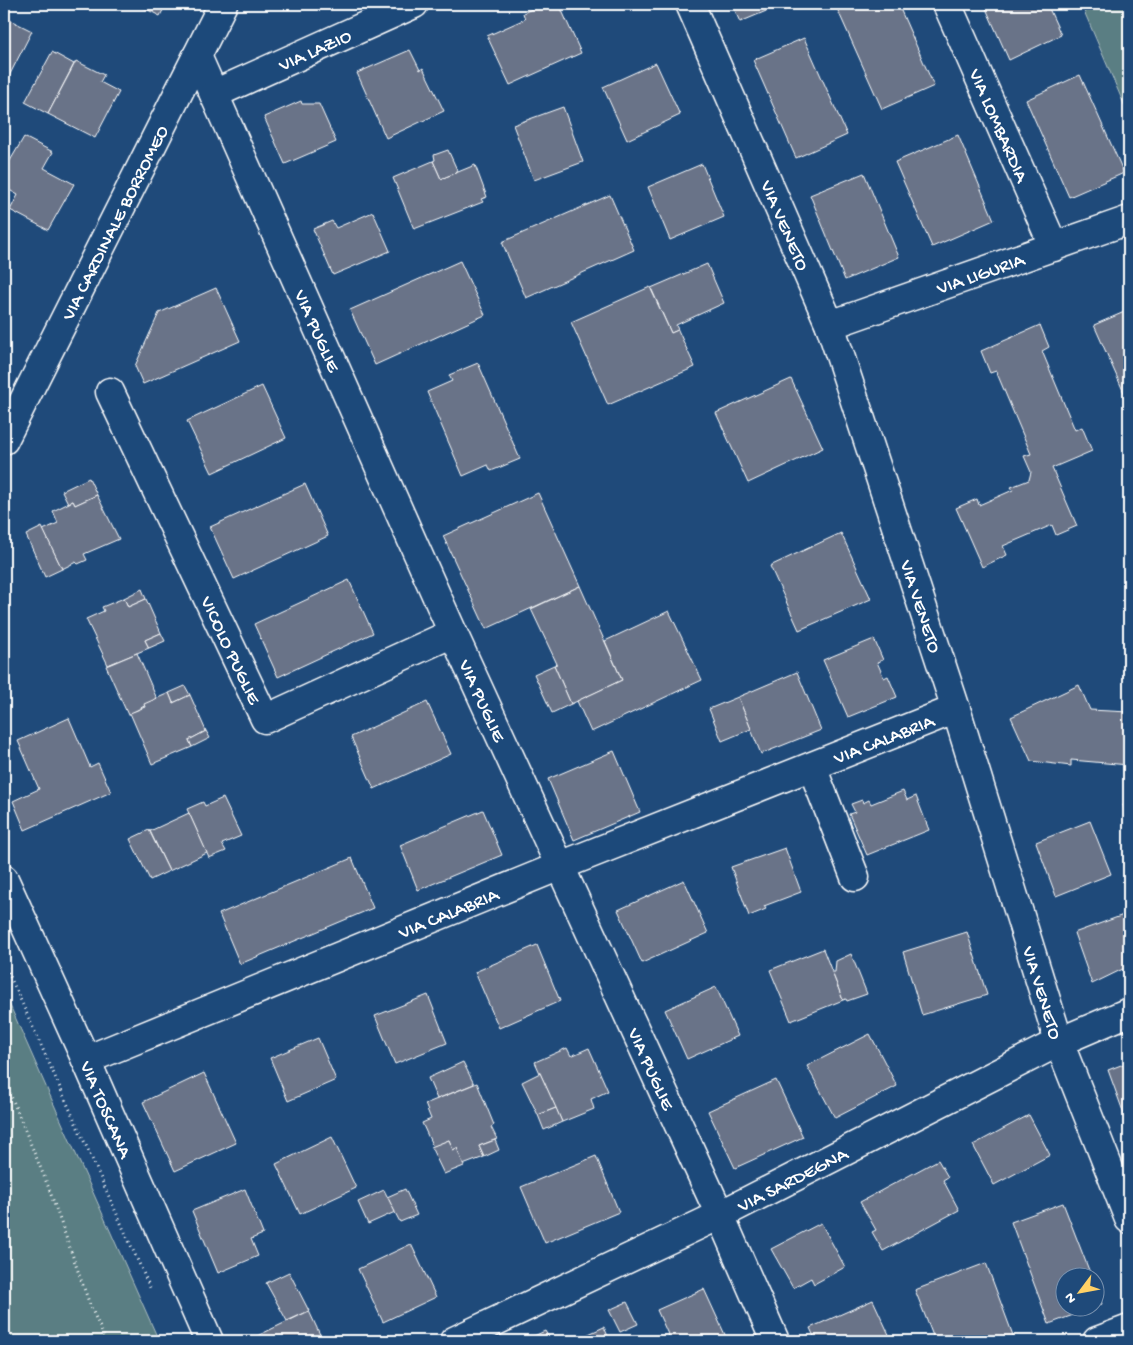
<svg xmlns="http://www.w3.org/2000/svg" width="1133" height="1345" font-family="'Gochi Hand',sans-serif">
<style>
.green{fill:#5a7e83;stroke:#acbec1}
.building{fill:#697388;stroke:#fff}
.lines{fill:none;stroke-linecap:round;stroke-linejoin:round}
.street-casing{stroke:#fff;stroke-width:31}
.secondary-casing{stroke:#fff;stroke-width:31}
.path{stroke:#fff;stroke-width:3;stroke-dasharray:1 4;stroke-linecap:butt}
.street{stroke:#1f4a7a;stroke-width:28}
.secondary{stroke:#1f4a7a;stroke-width:28}
.labels{text-anchor:middle;stroke-width:4;stroke-linejoin:round;paint-order:stroke}
.street-label{font-size:19px;fill:#fff;stroke:#1f4a7a}
</style>
<rect width="100%" height="100%" fill="#1f4a7a"/>
<filter id="ink" filterUnits="userSpaceOnUse"><feTurbulence type="fractalNoise" baseFrequency=".02" numOctaves="2"/><feDisplacementMap in="SourceGraphic" scale="10" xChannelSelector="R" yChannelSelector="G"/><feConvolveMatrix kernelMatrix="1 2 1 2 8 2 1 2 1" color-interpolation-filters="sRGB"/></filter>
<g filter="url(#ink)">
<!-- green -->
<g class="green">
<path d="M 1081,4 L 1129,4 L 1129,116 Z"/>
<path d="M 4,992 L 159,1341 L 4,1341 Z"/>
</g>
<!-- building -->
<g class="building">
<path d="M 136,4 L 166,4 L 160,16 Z"/>
<path d="M 543,4 L 559,4 L 581,53 L 510,85 L 487,36 L 525,19 L 523,13 Z"/>
<path d="M 732,4 L 783,4 L 740,22 Z"/>
<path d="M 835,4 L 898,4 L 934,86 L 882,109 Z"/>
<path d="M 984,4 L 1047,4 L 1061,35 L 1009,60 Z"/>
<path d="M 4,17 L 32,31 L 8,78 L 4,76 Z"/>
<path d="M 804,38 L 847,135 L 796,158 L 753,60 Z"/>
<path d="M 410,50 L 420,70 L 423,68 L 444,111 L 386,138 L 357,73 Z"/>
<path d="M 52,52 L 74,64 L 48,114 L 25,102 Z"/>
<path d="M 76,61 L 104,75 L 100,82 L 119,92 L 95,138 L 48,114 Z"/>
<path d="M 656,63 L 680,115 L 627,140 L 603,87 Z"/>
<path d="M 1080,75 L 1124,173 L 1069,197 L 1026,100 Z"/>
<path d="M 301,101 L 302,104 L 319,104 L 336,142 L 285,164 L 264,117 Z"/>
<path d="M 563,107 L 583,162 L 534,180 L 513,125 Z"/>
<path d="M 958,135 L 994,220 L 932,247 L 895,162 Z"/>
<path d="M 24,137 L 53,152 L 44,168 L 74,184 L 48,230 L 10,210 L 18,195 L 4,187 L 4,171 Z"/>
<path d="M 448,150 L 458,172 L 441,179 L 433,161 L 435,160 L 434,155 Z"/>
<path d="M 433,161 L 441,179 L 475,165 L 487,197 L 481,199 L 483,202 L 414,229 L 393,178 Z"/>
<path d="M 702,164 L 724,217 L 670,240 L 648,187 Z"/>
<path d="M 864,173 L 899,257 L 845,280 L 810,195 Z"/>
<path d="M 610,195 L 634,250 L 526,298 L 502,242 Z"/>
<path d="M 373,212 L 390,251 L 333,275 L 313,229 L 332,221 L 336,228 Z"/>
<path d="M 460,261 L 485,315 L 375,365 L 350,310 Z"/>
<path d="M 707,264 L 724,303 L 676,325 L 678,330 L 671,333 L 651,288 Z"/>
<path d="M 650,287 L 671,333 L 678,330 L 695,367 L 608,405 L 571,322 Z"/>
<path d="M 216,288 L 240,341 L 143,384 L 135,366 L 159,313 Z"/>
<path d="M 1129,310 L 1129,404 L 1094,325 Z"/>
<path d="M 1040,325 L 1049,347 L 1042,351 L 1075,430 L 1082,427 L 1092,451 L 1052,468 L 1077,526 L 1056,535 L 1052,525 L 1003,546 L 1007,555 L 982,567 L 956,508 L 977,499 L 979,505 L 1013,490 L 1011,487 L 1029,480 L 1031,472 L 1024,456 L 1031,454 L 996,371 L 990,373 L 981,351 Z"/>
<path d="M 478,363 L 520,459 L 491,471 L 488,465 L 463,476 L 427,392 L 452,381 L 449,375 Z"/>
<path d="M 791,379 L 823,448 L 748,483 L 716,413 Z"/>
<path d="M 262,386 L 286,438 L 212,473 L 187,421 Z"/>
<path d="M 89,478 L 97,495 L 75,505 L 73,501 L 68,503 L 62,491 Z"/>
<path d="M 305,484 L 328,536 L 234,579 L 210,527 Z"/>
<path d="M 538,493 L 580,586 L 486,629 L 443,536 Z"/>
<path d="M 97,495 L 119,539 L 84,554 L 87,560 L 78,564 L 76,562 L 62,569 L 43,530 L 58,523 L 53,511 L 73,501 L 75,505 Z"/>
<path d="M 42,527 L 62,569 L 45,577 L 26,535 Z"/>
<path d="M 841,533 L 871,599 L 799,630 L 770,566 Z"/>
<path d="M 349,580 L 373,633 L 278,677 L 254,624 Z"/>
<path d="M 580,586 L 622,680 L 571,704 L 554,665 L 557,664 L 531,609 Z"/>
<path d="M 142,589 L 146,599 L 128,607 L 124,598 Z"/>
<path d="M 124,598 L 128,607 L 146,599 L 161,633 L 145,640 L 149,648 L 108,665 L 86,619 L 104,611 L 102,607 Z"/>
<path d="M 669,611 L 702,680 L 591,732 L 577,701 L 622,680 L 605,641 Z"/>
<path d="M 161,633 L 165,641 L 149,648 L 145,640 Z"/>
<path d="M 874,639 L 883,660 L 877,662 L 884,678 L 888,676 L 897,697 L 848,717 L 823,660 Z"/>
<path d="M 137,653 L 157,699 L 128,715 L 106,666 Z"/>
<path d="M 554,665 L 571,704 L 552,713 L 534,674 Z"/>
<path d="M 797,672 L 821,730 L 761,754 L 738,697 Z"/>
<path d="M 1079,685 L 1090,710 L 1129,712 L 1129,765 L 1071,760 L 1071,766 L 1031,761 L 1011,717 Z"/>
<path d="M 185,686 L 190,695 L 173,703 L 169,693 Z"/>
<path d="M 169,693 L 173,703 L 190,695 L 206,731 L 189,740 L 192,747 L 152,764 L 130,713 L 145,707 L 144,704 Z"/>
<path d="M 738,697 L 751,729 L 722,741 L 709,709 Z"/>
<path d="M 427,702 L 451,754 L 374,789 L 351,737 Z"/>
<path d="M 69,718 L 90,767 L 98,763 L 111,792 L 25,830 L 13,801 L 39,789 L 18,741 Z"/>
<path d="M 206,731 L 210,738 L 192,747 L 189,740 Z"/>
<path d="M 614,751 L 640,812 L 574,840 L 548,779 Z"/>
<path d="M 903,791 L 907,800 L 916,796 L 929,830 L 867,855 L 849,814 L 855,812 L 851,804 L 862,800 L 863,803 L 869,800 L 871,804 Z"/>
<path d="M 223,798 L 241,836 L 222,844 L 226,851 L 209,858 L 187,809 L 203,802 L 205,806 Z"/>
<path d="M 1129,802 L 1129,823 L 1123,805 Z"/>
<path d="M 483,810 L 502,855 L 418,890 L 400,845 Z"/>
<path d="M 189,813 L 207,853 L 169,871 L 150,831 Z"/>
<path d="M 1090,821 L 1111,874 L 1056,896 L 1036,842 Z"/>
<path d="M 149,830 L 169,871 L 150,880 L 130,839 Z"/>
<path d="M 785,848 L 801,892 L 764,906 L 766,909 L 749,916 L 731,867 Z"/>
<path d="M 352,858 L 373,908 L 240,964 L 219,914 Z"/>
<path d="M 684,880 L 708,933 L 642,963 L 618,910 Z"/>
<path d="M 1129,913 L 1129,966 L 1092,984 L 1074,933 Z"/>
<path d="M 967,932 L 987,995 L 922,1015 L 903,952 Z"/>
<path d="M 537,945 L 560,1001 L 499,1028 L 475,972 Z"/>
<path d="M 823,949 L 843,1000 L 791,1021 L 770,970 Z"/>
<path d="M 851,954 L 867,994 L 847,1001 L 846,999 L 843,1000 L 832,972 L 835,972 L 836,961 Z"/>
<path d="M 716,987 L 738,1036 L 687,1059 L 665,1010 Z"/>
<path d="M 428,995 L 447,1043 L 395,1064 L 375,1016 Z"/>
<path d="M 870,1034 L 897,1086 L 835,1118 L 807,1066 Z"/>
<path d="M 318,1038 L 336,1080 L 288,1101 L 270,1058 Z"/>
<path d="M 567,1048 L 571,1056 L 589,1048 L 608,1091 L 591,1099 L 594,1109 L 562,1122 L 535,1062 Z"/>
<path d="M 463,1062 L 474,1084 L 437,1099 L 428,1078 Z"/>
<path d="M 1129,1062 L 1129,1124 L 1128,1125 L 1108,1070 Z"/>
<path d="M 204,1073 L 236,1143 L 175,1171 L 143,1102 Z"/>
<path d="M 540,1073 L 556,1108 L 538,1115 L 522,1082 Z"/>
<path d="M 776,1080 L 803,1137 L 735,1168 L 708,1111 Z"/>
<path d="M 477,1083 L 494,1125 L 491,1127 L 497,1139 L 479,1146 L 484,1157 L 463,1165 L 457,1148 L 453,1150 L 449,1140 L 433,1147 L 422,1123 L 431,1119 L 425,1104 Z"/>
<path d="M 556,1108 L 562,1122 L 544,1130 L 538,1115 Z"/>
<path d="M 1029,1115 L 1050,1155 L 994,1185 L 973,1145 Z"/>
<path d="M 332,1137 L 356,1188 L 300,1214 L 276,1164 Z"/>
<path d="M 449,1140 L 453,1150 L 457,1148 L 464,1166 L 444,1174 L 431,1147 Z"/>
<path d="M 495,1140 L 499,1150 L 484,1157 L 479,1146 Z"/>
<path d="M 596,1156 L 619,1212 L 545,1243 L 521,1187 Z"/>
<path d="M 938,1160 L 948,1177 L 943,1180 L 959,1210 L 883,1251 L 872,1232 L 876,1230 L 860,1202 Z"/>
<path d="M 245,1189 L 263,1234 L 251,1239 L 258,1256 L 218,1273 L 192,1211 Z"/>
<path d="M 405,1189 L 417,1215 L 400,1222 L 387,1197 Z"/>
<path d="M 384,1190 L 395,1212 L 368,1224 L 358,1202 Z"/>
<path d="M 1063,1203 L 1092,1278 L 1066,1278 L 1066,1308 L 1092,1308 L 1049,1324 L 1011,1222 Z"/>
<path d="M 821,1223 L 845,1267 L 814,1284 L 811,1278 L 793,1288 L 771,1249 Z"/>
<path d="M 411,1244 L 436,1297 L 383,1322 L 358,1269 Z"/>
<path d="M 986,1263 L 1014,1338 L 1005,1341 L 935,1341 L 915,1290 Z"/>
<path d="M 289,1272 L 309,1311 L 287,1321 L 266,1283 Z"/>
<path d="M 1096,1287 L 1102,1304 L 1096,1306 Z"/>
<path d="M 704,1289 L 726,1337 L 717,1341 L 671,1341 L 657,1310 Z"/>
<path d="M 873,1300 L 892,1341 L 816,1341 L 810,1328 Z"/>
<path d="M 627,1302 L 638,1324 L 620,1332 L 609,1310 Z"/>
<path d="M 309,1311 L 323,1341 L 255,1341 L 253,1338 Z"/>
<path d="M 604,1327 L 610,1341 L 573,1341 Z"/>
<path d="M 545,1331 L 551,1341 L 523,1341 Z"/>
</g>
<g class="lines">
<!-- street casing -->
<g class="street-casing">
<g id="street">
<path id="s1" d="M 690,4 L 830,325 L 956,709 L 1059,1042 L 1129,1219"/>
<path id="s2" d="M 947,4 L 1054,247"/>
<path id="s3" d="M 197,56 L 453,633 L 720,1215 L 775,1341"/>
<path id="s4" d="M 214,94 L 414,4"/>
<path id="s5" d="M 830,325 L 1129,220"/>
<path id="s6" d="M 110,392 L 265,719 L 453,633"/>
<path d="M 812,767 L 855,877"/>
<path id="s7" d="M 4,879 L 86,1060 L 209,1341"/>
<path id="s8" d="M 86,1060 L 560,866 L 956,709"/>
<path id="s9" d="M 454,1341 L 720,1215 L 1059,1042 L 1129,1012"/>
<path d="M 1097,1341 L 1129,1329"/>
</g>
</g>
<!-- secondary casing -->
<g class="secondary-casing">
<g id="secondary">
<path id="s10" d="M 4,440 L 223,4"/>
</g>
</g>
<!-- path -->
<g class="path">
<path d="M 4,963 L 151,1290"/>
<path d="M 4,1079 L 48,1186 L 90,1305 L 106,1341"/>
</g>
<!-- street -->
<use href="#street" class="street"/>
<!-- secondary -->
<use href="#secondary" class="secondary"/>
</g>
</g>
<g class="labels">
<!-- street labels -->
<g class="street-label">
<text dy="7" stroke="none"><textPath href="#s4" startOffset="110">VIA LAZIO</textPath></text>
<text dy="7" stroke="none"><textPath href="#s2" startOffset="132">VIA LOMBARDIA</textPath></text>
<text dy="7" stroke="none"><textPath href="#s10" startOffset="244">VIA CARDINALE BORROMEO</textPath></text>
<text dy="7" stroke="none"><textPath href="#s1" startOffset="241">VIA VENETO</textPath></text>
<text dy="7" stroke="none"><textPath href="#s5" startOffset="159">VIA LIGURIA</textPath></text>
<text dy="7" stroke="none"><textPath href="#s3" startOffset="300">VIA PUGLIE</textPath></text>
<text dy="7" stroke="none"><textPath href="#s1" startOffset="646">VIA VENETO</textPath></text>
<text dy="7" stroke="none"><textPath href="#s6" startOffset="285">VICOLO PUGLIE</textPath></text>
<text dy="7" stroke="none"><textPath href="#s3" startOffset="705">VIA PUGLIE</textPath></text>
<text dy="7" stroke="none"><textPath href="#s8" startOffset="860">VIA CALABRIA</textPath></text>
<text dy="7" stroke="none"><textPath href="#s8" startOffset="391">VIA CALABRIA</textPath></text>
<text dy="7" stroke="none"><textPath href="#s1" startOffset="1051">VIA VENETO</textPath></text>
<text dy="7" stroke="none"><textPath href="#s3" startOffset="1110">VIA PUGLIE</textPath></text>
<text dy="7" stroke="none"><textPath href="#s7" startOffset="252">VIA TOSCANA</textPath></text>
<text dy="7" stroke="none"><textPath href="#s9" startOffset="375">VIA SARDEGNA</textPath></text>
</g>
</g>
<!-- margin -->
<rect width="1133" height="1345" fill="none" stroke="#1f4a7a" stroke-width="20"/>
<rect x="10" y="10" width="1113" height="1325" fill="none" stroke="#fff" stroke-width="2" filter="url(#ink)"/>
<!-- north arrow -->
<g transform="translate(1080 1292) rotate(238)"><circle r="24" fill="#1f4a7a" stroke="#7992af"/>
<path d="M0-4L9 19L0 12L-9 19Z" fill="#ffd166"/>
<text y="-8" font-size="14" font-weight="bold" text-anchor="middle" fill="#ffffff">N</text>
</g>
</svg>
